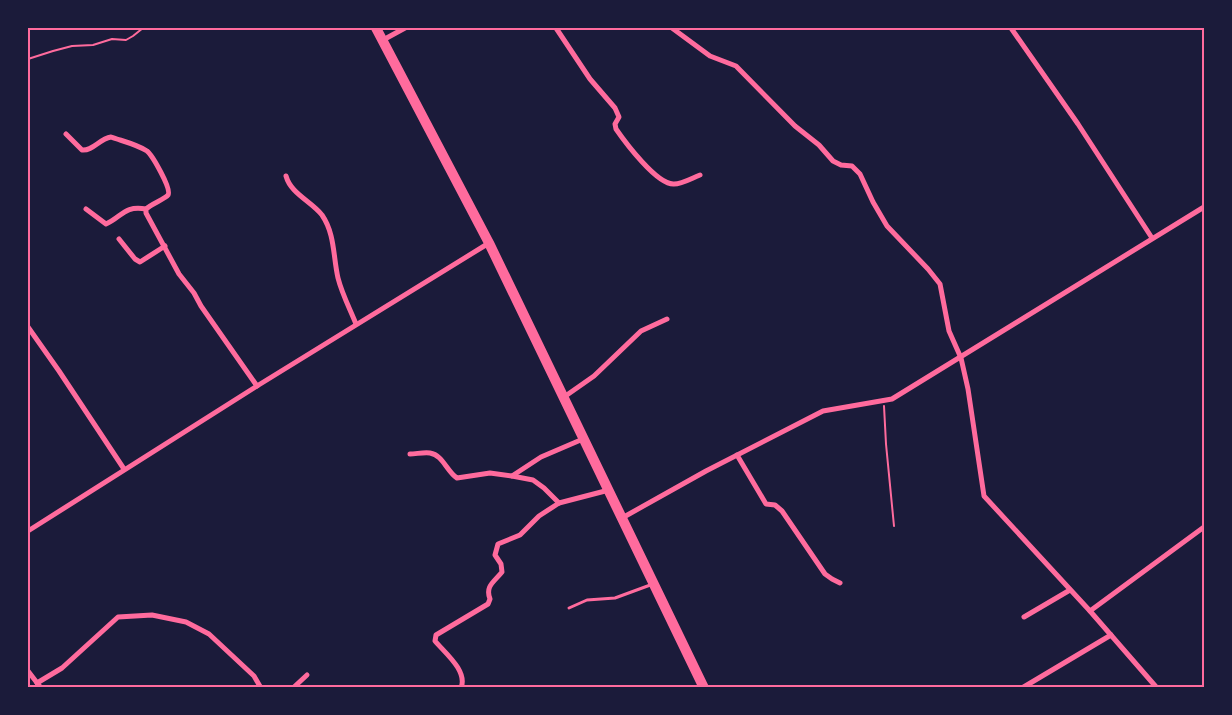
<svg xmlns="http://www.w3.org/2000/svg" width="1232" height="715" font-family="'Noto Serif',serif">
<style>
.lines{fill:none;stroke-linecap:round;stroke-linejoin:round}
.path{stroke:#ff6b9d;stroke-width:2}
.service{stroke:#ff6b9d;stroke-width:3}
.minor{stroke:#ff6b9d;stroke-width:5}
.trunk{stroke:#ff6b9d;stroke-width:10}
.neatline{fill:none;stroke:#ff6b9d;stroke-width:2}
</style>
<rect width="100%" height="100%" fill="#1b1b3a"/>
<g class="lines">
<!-- path -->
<g class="path">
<path d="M 28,59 L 53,51 L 72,46 L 93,45 L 112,39 L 126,40 L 133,36 L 143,28"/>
<path d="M 884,406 L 886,444 L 894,526"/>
</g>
<!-- service -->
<path class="service" d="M 569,608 L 587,600 L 615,598 L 653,584"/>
<!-- minor -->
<g class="minor">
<path d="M 556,28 L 590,79 L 615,108 L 619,117 L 615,124 L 616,129 C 625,142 657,185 674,184 C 682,184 692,178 700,175"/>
<path d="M 672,28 L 710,56 L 736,66 L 795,126 L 819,145 L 833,161 L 841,165 L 852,166 L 860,174 L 873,202 L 887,226 L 928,269 L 940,284 L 949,331 L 961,358 L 968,389 L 984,496 L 1090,611 L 1157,688"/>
<path d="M 1011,28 L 1078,124 L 1152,238"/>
<path d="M 383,40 L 405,28"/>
<path d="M 66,134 L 82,150 C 93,151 99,139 111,137 C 122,141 136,144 147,151 C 152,155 172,189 168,195 C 165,199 151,204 146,209 L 146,213 L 179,274 L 194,293 L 201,306 L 257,386"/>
<path d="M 286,176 C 291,194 311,201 322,215 C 335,234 333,256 338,278 C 342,294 350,309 356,324"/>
<path d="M 86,209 L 106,224 C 122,217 124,205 146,209"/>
<path d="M 119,239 L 135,259 L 140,262 L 165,246"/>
<path d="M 28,327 L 59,371 L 124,469"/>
<path d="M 564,397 L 594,376 L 641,331 L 667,319"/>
<path d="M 410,454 C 416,454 424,452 430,453 C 443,455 447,472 457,478 L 490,473 L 512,476 L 541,457 L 583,439"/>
<path d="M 737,455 L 766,504 L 775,505 L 782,511 L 825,574 L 832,579 L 840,583"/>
<path d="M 512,476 L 533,480 L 544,488 L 559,503"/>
<path d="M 622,518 L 706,471 L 823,411 L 892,399 L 1204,207"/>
<path d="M 28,531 L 257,386 L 489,243"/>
<path d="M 1090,611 L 1204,527"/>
<path d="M 1024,617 L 1070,590"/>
<path d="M 28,671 L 41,688"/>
<path d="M 37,683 L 62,668 L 118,617 L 152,615 L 186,622 L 209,634 L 254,676 L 261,688"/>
<path d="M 293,688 L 307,675"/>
<path d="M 461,688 C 468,671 445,653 435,641 L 436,635 L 488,604 L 490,599 C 485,586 494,582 502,572 L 501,564 L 495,555 L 498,544 L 520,535 L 539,516 L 559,503 L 609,490"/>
<path d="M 1022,688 L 1111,635"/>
</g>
<!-- trunk -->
<path class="trunk" d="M 376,28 L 489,243 L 704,688"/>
</g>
<!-- border -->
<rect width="1232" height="715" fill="none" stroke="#1b1b3a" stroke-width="58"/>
<rect x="29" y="29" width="1174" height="657" class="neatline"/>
</svg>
